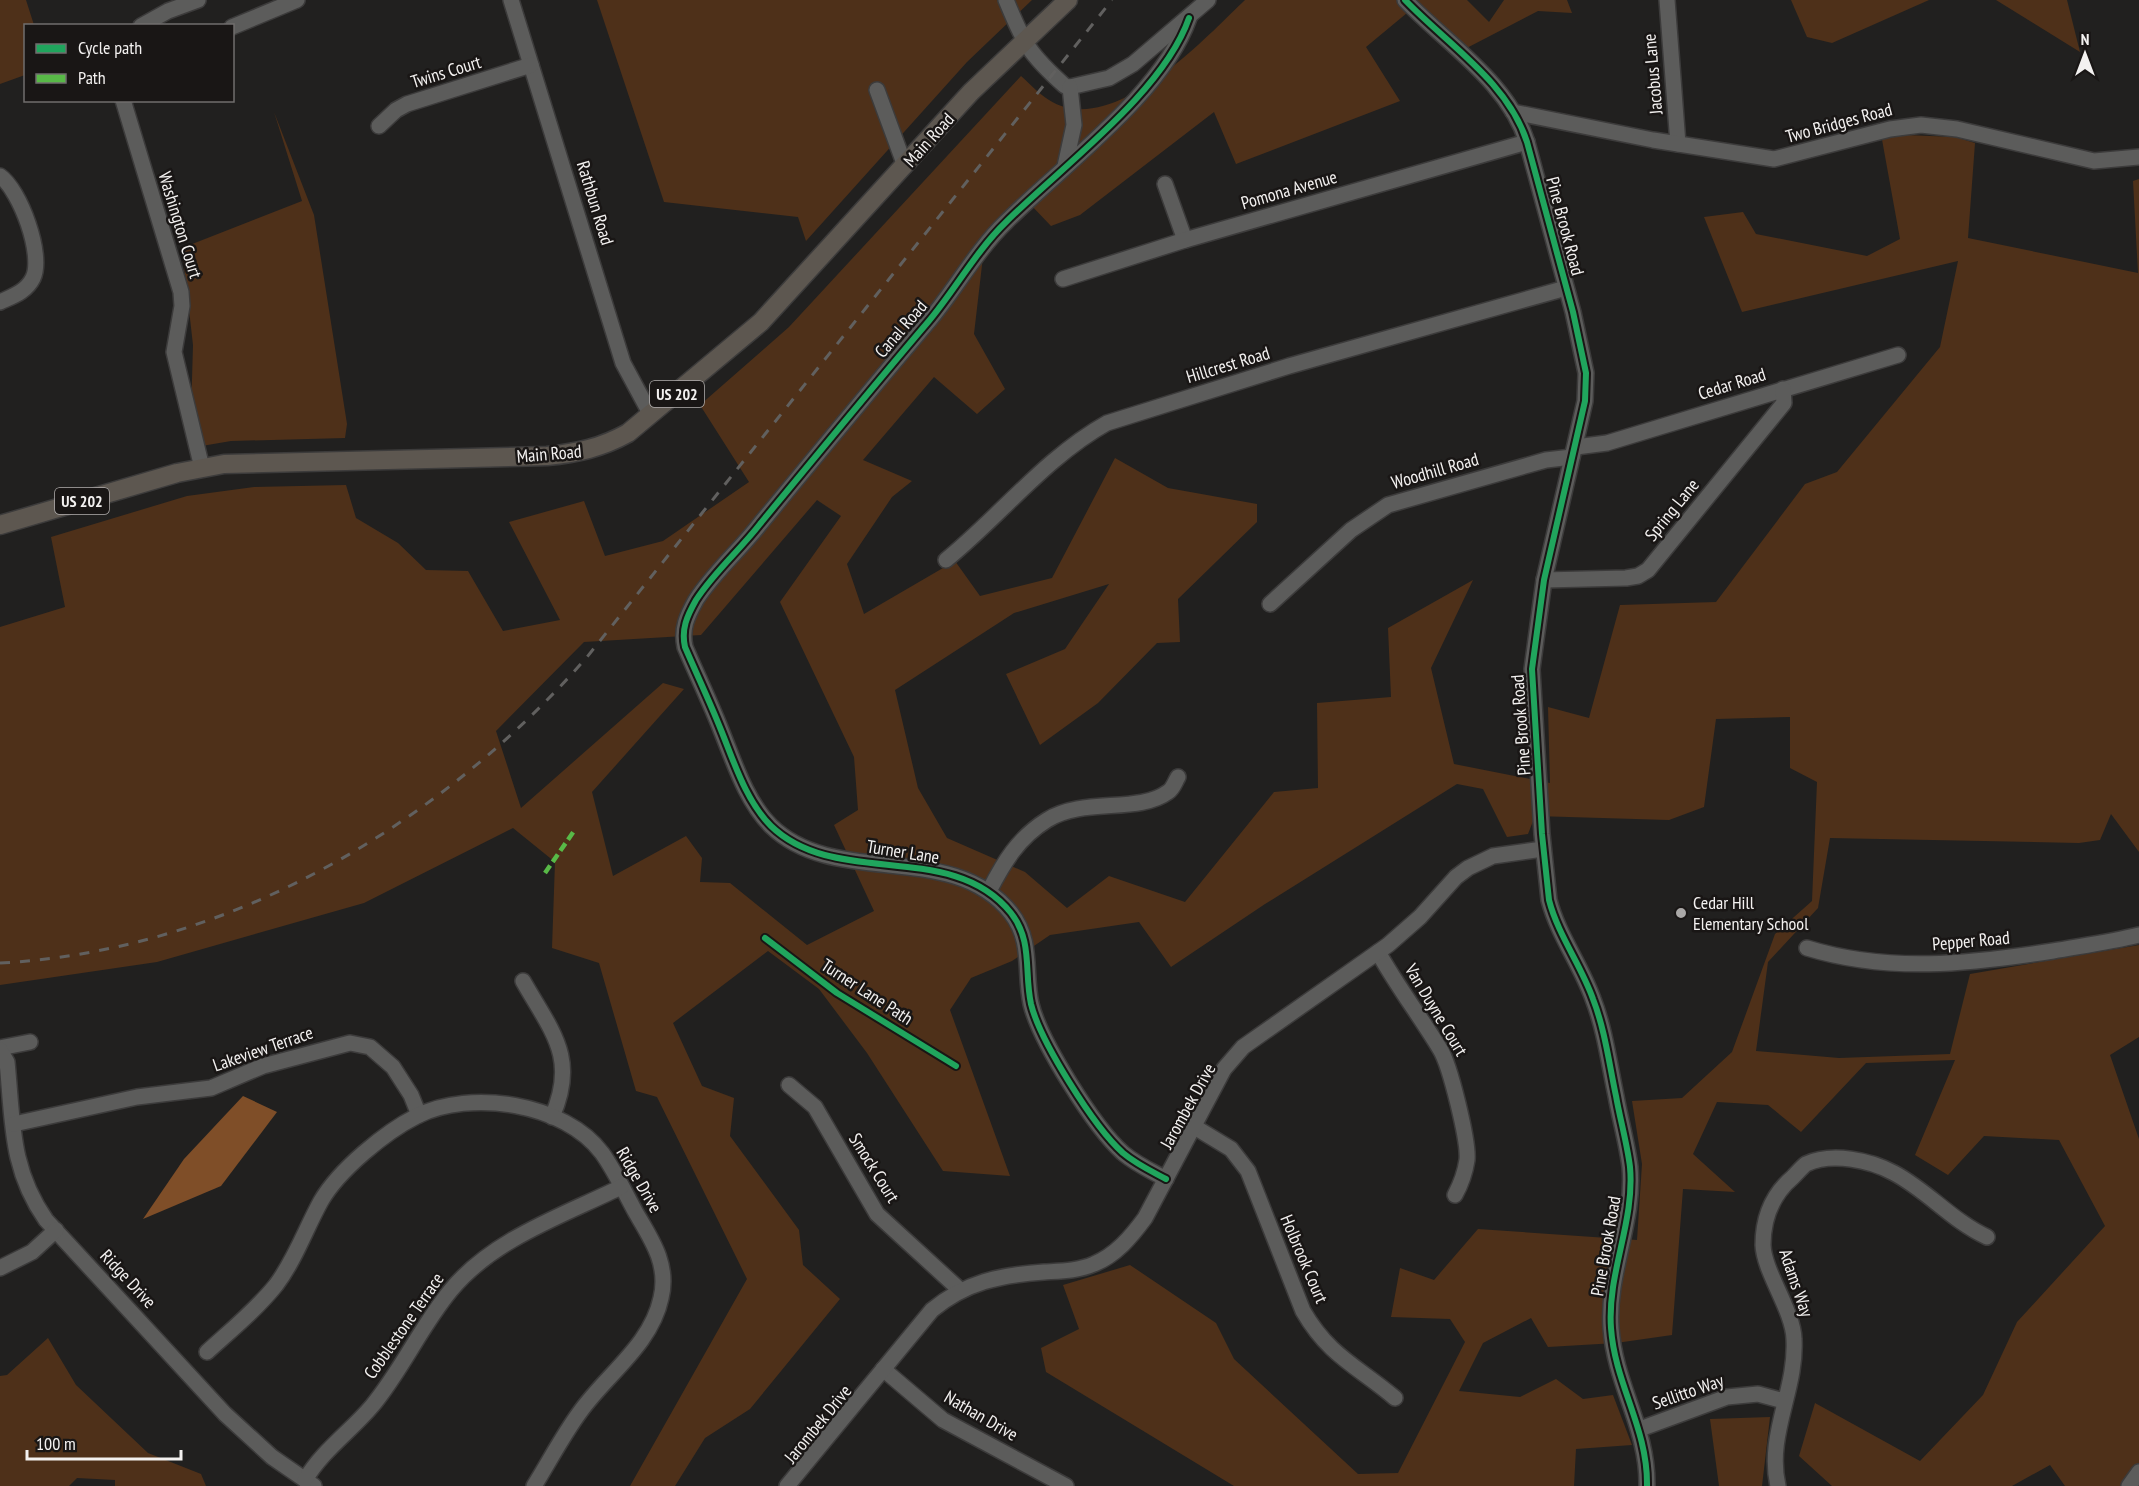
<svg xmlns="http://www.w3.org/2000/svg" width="2139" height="1486" font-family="'PT Sans Narrow',sans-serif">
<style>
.green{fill:#4e3019;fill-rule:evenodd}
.water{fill:#7f4e28}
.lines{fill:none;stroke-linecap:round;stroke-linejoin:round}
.minor-casing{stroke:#3c3b3b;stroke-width:18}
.major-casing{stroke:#3c3b3b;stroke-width:21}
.minor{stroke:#5c5c5b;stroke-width:15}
.major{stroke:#5d5750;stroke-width:18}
.rail{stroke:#61605f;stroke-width:3;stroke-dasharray:10 10;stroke-linecap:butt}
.quiet{stroke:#58b947;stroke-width:4.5;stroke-dasharray:9 4.5;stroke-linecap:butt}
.cycleway-casing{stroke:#191615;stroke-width:10}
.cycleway{stroke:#20a55d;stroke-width:6}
.poi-dot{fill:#aaa8a7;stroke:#191615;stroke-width:2}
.labels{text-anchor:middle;stroke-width:5;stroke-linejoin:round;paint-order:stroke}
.shield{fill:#191615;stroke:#b2afae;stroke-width:1.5}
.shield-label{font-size:16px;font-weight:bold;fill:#f3f1f0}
.street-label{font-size:18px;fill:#f3f1f0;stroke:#191615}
.poi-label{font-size:18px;fill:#f3f1f0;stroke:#191615;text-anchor:start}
</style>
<rect width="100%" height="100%" fill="#21201f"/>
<!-- green -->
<g class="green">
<path d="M 0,0 L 26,0 L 34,25 L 26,26 L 25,75 L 0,84 Z"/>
<path d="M 597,0 L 1032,0 L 967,62 L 806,241 L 798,217 L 664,202 Z"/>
<path d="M 1245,0 L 1467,0 L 1489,22 L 1504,0 L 1567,0 L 1572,13 L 1538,11 L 1461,51 L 1413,8 L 1366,47 L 1400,101 L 1236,164 L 1214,112 L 1080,215 L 1051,226 L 1029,203 L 984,248 L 974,334 L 1005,389 L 977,414 L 934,377 L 863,460 L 912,481 L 892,497 L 847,564 L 864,614 L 955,561 L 980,596 L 1052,578 L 1115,458 L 1168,488 L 1257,504 L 1257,522 L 1178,599 L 1180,642 L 1157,643 L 1098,703 L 1040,745 L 1006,674 L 1065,649 L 1109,584 L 1014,613 L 895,690 L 918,788 L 947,838 L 1025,872 L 1067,908 L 1109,876 L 1185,902 L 1274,792 L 1318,788 L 1317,703 L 1391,697 L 1388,628 L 1473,580 L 1431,668 L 1454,764 L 1550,783 L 1548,707 L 1589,718 L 1620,605 L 1716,602 L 1805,484 L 1837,472 L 1940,347 L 1958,261 L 1742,312 L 1704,217 L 1743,212 L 1756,234 L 1867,256 L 1900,239 L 1881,134 L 1955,137 L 1975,143 L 1968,238 L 2138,273 L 2133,181 L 2139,179 L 2139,852 L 2111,814 L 2100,840 L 2079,843 L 1830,838 L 1818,908 L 1768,962 L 1756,1051 L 1839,1058 L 1950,1054 L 1970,974 L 2139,945 L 2139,1037 L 2110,1055 L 2139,1139 L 2139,1486 L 2065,1486 L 2050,1465 L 2012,1486 L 1832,1486 L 1799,1456 L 1815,1403 L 1920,1461 L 1983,1395 L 2017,1322 L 2105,1226 L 2059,1140 L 1984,1136 L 1948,1175 L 1915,1155 L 1955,1060 L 1866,1063 L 1801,1132 L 1768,1105 L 1717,1102 L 1693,1154 L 1735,1192 L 1683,1189 L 1672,1335 L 1616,1343 L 1548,1347 L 1531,1318 L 1483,1343 L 1459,1391 L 1520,1397 L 1556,1379 L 1583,1399 L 1613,1395 L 1632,1445 L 1576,1449 L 1574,1486 L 1234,1486 L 1046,1372 L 1041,1348 L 1079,1329 L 1063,1285 L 1130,1265 L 1216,1323 L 1234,1359 L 1358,1474 L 1398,1473 L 1465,1342 L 1450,1319 L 1391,1317 L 1400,1268 L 1434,1280 L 1478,1229 L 1637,1240 L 1642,1164 L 1632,1101 L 1682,1098 L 1732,1052 L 1775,934 L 1812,901 L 1817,782 L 1790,768 L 1790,717 L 1716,719 L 1704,807 L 1669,820 L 1535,816 L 1528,834 L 1507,837 L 1483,789 L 1457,784 L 1265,904 L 1171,967 L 1139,922 L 1050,935 L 1012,961 L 971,978 L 950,1010 L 1010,1176 L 943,1171 L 867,1053 L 819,989 L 768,951 L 673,1023 L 702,1086 L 734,1098 L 730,1136 L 799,1230 L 803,1265 L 840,1299 L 750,1409 L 705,1438 L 675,1486 L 630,1486 L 747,1279 L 657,1097 L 636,1091 L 599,963 L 552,948 L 555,862 L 513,828 L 364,903 L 157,962 L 0,985 L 0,627 L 65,607 L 51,537 L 187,496 L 254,487 L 346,485 L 356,518 L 398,543 L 426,570 L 468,571 L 503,631 L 560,620 L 509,522 L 584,501 L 605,556 L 663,541 L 749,482 L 700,405 L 789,327 L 1021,76 C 1030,84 1039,94 1049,100 C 1112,140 1204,39 1245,0 ZM 817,500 L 841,516 L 780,602 L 854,757 L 858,810 L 834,825 L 874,911 L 807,945 L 730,883 L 700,882 L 702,858 L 686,836 L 613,876 L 592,792 L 684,689 L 663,683 L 521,808 L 496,731 L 584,642 L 701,635 Z"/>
<path d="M 1791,0 L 1929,0 L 1832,43 L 1807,37 Z"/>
<path d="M 1996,0 L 2067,0 L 2080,52 Z"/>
<path d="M 274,112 L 314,215 L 347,424 L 345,438 L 231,441 L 190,448 L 193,345 L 182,248 L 302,201 Z"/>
<path d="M 48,1338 L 76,1385 L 148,1453 L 201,1474 L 206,1486 L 115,1486 L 115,1480 L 77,1478 L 69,1486 L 0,1486 L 0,1376 L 7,1375 Z"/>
<path d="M 1770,1417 L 1762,1486 L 1719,1486 L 1710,1419 Z"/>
</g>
<!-- water -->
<path class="water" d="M 243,1096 L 277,1112 L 221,1186 L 143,1219 L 184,1159 Z"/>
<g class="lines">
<!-- minor casing -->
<g class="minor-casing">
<g id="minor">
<path d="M 511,0 L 623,363 L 651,415"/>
<path d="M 1006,0 C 1024,44 1029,54 1065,86 L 1070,87 L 1109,78 L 1133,64 L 1208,0"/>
<path d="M 1405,0 C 1447,44 1508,82 1527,142 L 1573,312 L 1586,373 L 1585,401 L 1544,580 L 1532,669 L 1542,834 L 1549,900 C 1558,935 1581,965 1593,999 C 1605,1030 1609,1063 1616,1096 C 1620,1119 1627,1143 1630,1167 C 1635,1222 1607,1273 1611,1328 C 1615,1385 1648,1428 1647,1486"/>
<path d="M 1667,0 L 1678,144"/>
<path d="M 141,26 L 168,11 L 198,0"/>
<path d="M 232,27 L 297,0"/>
<path d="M 877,90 L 905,166"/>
<path d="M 123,100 L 181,292 L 182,306 L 174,352 L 202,468"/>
<path d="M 1513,112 L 1653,140 L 1774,159 L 1890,129 L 1921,125 L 1957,129 L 2094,161 L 2139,157"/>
<path d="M 379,126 L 396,110 L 407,104 L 531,65"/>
<path d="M 1065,166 L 1074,125 L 1070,87"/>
<path d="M 0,176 C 20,190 44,255 33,278 C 26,292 13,296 0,302"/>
<path d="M 1165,184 L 1185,240"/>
<path d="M 1063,279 L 1185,240 L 1527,142"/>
<path d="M 1576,447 L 1607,443 L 1898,355"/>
<path d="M 946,560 C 1000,516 1046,457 1107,423 L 1289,366 L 1566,288"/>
<path d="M 1544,580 L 1626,578 L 1638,576 L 1648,570 L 1784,403 L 1783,389"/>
<path d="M 1270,604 L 1351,530 L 1388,505 L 1546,460 L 1572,457"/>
<path d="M 989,891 C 1004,862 1018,838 1047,820 C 1084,797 1138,814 1168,792 C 1173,789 1175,782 1178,777"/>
<path d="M 1807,948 C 1888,973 1970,964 2053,951 C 2081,946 2111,942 2139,935"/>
<path d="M 1378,952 C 1397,986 1420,1016 1440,1049 C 1450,1065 1469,1142 1467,1160 C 1465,1173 1461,1184 1455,1195"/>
<path d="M 523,981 C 552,1032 578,1058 552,1117"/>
<path d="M 0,1048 L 30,1042"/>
<path d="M 0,1050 L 7,1062 C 13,1121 10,1169 46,1220 L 225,1414 L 272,1457 L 314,1486"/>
<path d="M 789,1085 L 815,1107 L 877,1214 L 960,1290"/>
<path d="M 14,1124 L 137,1097 L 211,1088 L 263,1066 L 350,1043 L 370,1047 L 393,1067 L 411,1095 L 419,1115"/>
<path d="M 1193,1126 L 1231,1149 L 1248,1171 L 1303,1311 C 1329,1356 1357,1366 1395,1398"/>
<path d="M 1166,1179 C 1151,1171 1136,1164 1123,1153 C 1094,1127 1040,1041 1031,1004 C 1024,972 1033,941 1011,913 C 952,839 836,889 771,826 C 746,801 734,762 721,730 C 710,702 697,675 685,647 C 681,629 687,616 696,600 C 714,572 740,550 760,524 C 816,456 871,389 928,322 C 955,290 976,251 1006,222 C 1062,166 1163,93 1189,18"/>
<path d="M 0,1268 L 32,1252 L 56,1230"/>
<path d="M 207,1352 C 230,1331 256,1310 276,1285 C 295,1260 306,1228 321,1201 C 339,1170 385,1132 417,1116 C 470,1089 565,1103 602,1153 C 615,1171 625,1193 636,1213 C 652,1240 669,1265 661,1298 C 651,1345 607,1374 580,1412 C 563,1435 549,1462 534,1486"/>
<path d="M 883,1369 L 943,1420 L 1066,1486"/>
<path d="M 1640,1429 L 1727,1397 L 1758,1394 L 1784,1401"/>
<path d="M 305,1480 C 323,1450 350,1432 372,1406 C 402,1370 421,1326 451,1290 C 493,1239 564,1215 621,1187"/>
<path d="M 787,1486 L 932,1310 C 966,1282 1000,1275 1044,1272 C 1060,1271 1078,1271 1094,1264 C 1116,1255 1131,1237 1145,1218 L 1224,1069 L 1243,1047 L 1388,945 L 1420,917 L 1456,877 L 1468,868 L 1493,856 L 1543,849"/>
<path d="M 1778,1486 C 1766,1435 1797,1390 1794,1339 C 1793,1310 1764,1272 1763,1245 C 1763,1217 1773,1194 1793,1177 C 1797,1173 1802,1167 1806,1164 C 1832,1152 1870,1160 1894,1173 C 1928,1191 1952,1221 1987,1237"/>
<path d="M 2129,1486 L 2139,1472"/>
</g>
</g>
<!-- major casing -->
<g class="major-casing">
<path id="major" d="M 0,525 L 177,473 L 224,464 L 547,456 C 577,453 601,448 628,433 L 761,322 L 971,92 L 1068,0"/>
</g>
<!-- minor -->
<use href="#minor" class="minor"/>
<!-- major -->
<use href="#major" class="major"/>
<!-- rail -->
<path class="rail" d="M 0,963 C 228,951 440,825 587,657 L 1112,0"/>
<!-- quiet -->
<path class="quiet" d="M 545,873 L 574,831"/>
<!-- cycleway casing -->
<g class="cycleway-casing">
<g id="cycleway">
<path d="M 1405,0 C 1447,44 1508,82 1527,142 L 1573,312 L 1586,373 L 1585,401 L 1544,580 L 1532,669 L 1542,834 L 1549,900 C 1558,935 1581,965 1593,999 C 1605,1030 1609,1063 1616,1096 C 1620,1119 1627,1143 1630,1167 C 1635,1222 1607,1273 1611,1328 C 1615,1385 1648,1428 1647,1486"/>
<path d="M 765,938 L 837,993 L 956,1066"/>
<path d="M 1166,1179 C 1151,1171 1136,1164 1123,1153 C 1094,1127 1040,1041 1031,1004 C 1024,972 1033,941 1011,913 C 952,839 836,889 771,826 C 746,801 734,762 721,730 C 710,702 697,675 685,647 C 681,629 687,616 696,600 C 714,572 740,550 760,524 C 816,456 871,389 928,322 C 955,290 976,251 1006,222 C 1062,166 1163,93 1189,18"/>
</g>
</g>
<!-- cycleway -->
<use href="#cycleway" class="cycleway"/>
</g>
<!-- markers -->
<circle class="poi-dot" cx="1681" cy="913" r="6"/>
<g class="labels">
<!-- shield labels -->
<g class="shield">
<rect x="650" y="381" width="54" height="26" rx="4.5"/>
<rect x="55" y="488" width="54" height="26" rx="4.5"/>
</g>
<g class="shield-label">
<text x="677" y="400">US 202</text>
<text x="82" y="507">US 202</text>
</g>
<!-- street labels -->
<g class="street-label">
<text transform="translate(446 72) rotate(-17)" y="6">Twins Court</text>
<text transform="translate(1653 74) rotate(-95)" y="6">Jacobus Lane</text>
<text transform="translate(1839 123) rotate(-15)" y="6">Two Bridges Road</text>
<text transform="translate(929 140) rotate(-48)" y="6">Main Road</text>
<text transform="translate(1289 190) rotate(-16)" y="6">Pomona Avenue</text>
<text transform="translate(595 203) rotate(73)" y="6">Rathbun Road</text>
<text transform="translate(180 225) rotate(73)" y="6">Washington Court</text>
<text transform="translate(1565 226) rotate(75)" y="6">Pine Brook Road</text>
<text transform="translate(901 329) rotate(-49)" y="6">Canal Road</text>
<text transform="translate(1228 365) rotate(-17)" y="6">Hillcrest Road</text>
<text transform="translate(1732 384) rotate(-17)" y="6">Cedar Road</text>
<text transform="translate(549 454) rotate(-5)" y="6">Main Road</text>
<text transform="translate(1435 471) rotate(-16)" y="6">Woodhill Road</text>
<text transform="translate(1672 510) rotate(-51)" y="6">Spring Lane</text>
<text transform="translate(1521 725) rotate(-94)" y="6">Pine Brook Road</text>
<text transform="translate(903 852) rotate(9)" y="6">Turner Lane</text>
<text transform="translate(1971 941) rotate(-5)" y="6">Pepper Road</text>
<text transform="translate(867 992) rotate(33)" y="6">Turner Lane Path</text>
<text transform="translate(1436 1010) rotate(59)" y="6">Van Duyne Court</text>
<text transform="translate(263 1049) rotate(-19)" y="6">Lakeview Terrace</text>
<text transform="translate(1188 1106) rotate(-61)" y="6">Jarombek Drive</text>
<text transform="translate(874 1168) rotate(58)" y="6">Smock Court</text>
<text transform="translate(639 1180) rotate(60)" y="6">Ridge Drive</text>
<text transform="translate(1606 1246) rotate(-80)" y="6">Pine Brook Road</text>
<text transform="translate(1304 1259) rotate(67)" y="6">Holbrook Court</text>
<text transform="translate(128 1279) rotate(47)" y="6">Ridge Drive</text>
<text transform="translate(1796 1283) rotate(71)" y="6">Adams Way</text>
<text transform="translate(404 1326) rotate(-55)" y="6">Cobblestone Terrace</text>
<text transform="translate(1688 1392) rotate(-19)" y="6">Sellitto Way</text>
<text transform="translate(981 1416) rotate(30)" y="6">Nathan Drive</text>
<text transform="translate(818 1424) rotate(-51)" y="6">Jarombek Drive</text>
</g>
<!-- poi labels -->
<g class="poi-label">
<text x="1693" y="909">Cedar Hill<tspan x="1693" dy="21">Elementary School</tspan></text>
</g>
</g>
<!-- legend -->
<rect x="24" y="24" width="210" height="78" fill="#191615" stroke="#706e6d" stroke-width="1.5"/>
<rect x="36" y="44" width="30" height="9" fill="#20a55d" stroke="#706e6d" stroke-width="1.5"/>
<text x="78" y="54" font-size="18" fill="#f3f1f0">Cycle path</text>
<rect x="36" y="74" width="30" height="9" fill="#58b947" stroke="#706e6d" stroke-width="1.5"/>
<text x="78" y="84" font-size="18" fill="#f3f1f0">Path</text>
<!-- north arrow -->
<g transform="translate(2085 54)" stroke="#191615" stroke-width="4.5" paint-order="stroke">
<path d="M0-4.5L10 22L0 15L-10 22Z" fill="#f3f1f0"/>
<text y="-9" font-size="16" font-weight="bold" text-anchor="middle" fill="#f3f1f0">N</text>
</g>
<!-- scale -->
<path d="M27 1450v9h154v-9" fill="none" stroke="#f3f1f0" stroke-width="3"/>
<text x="36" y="1450" font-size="18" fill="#f3f1f0" stroke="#191615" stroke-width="4.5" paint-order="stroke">100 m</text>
</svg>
